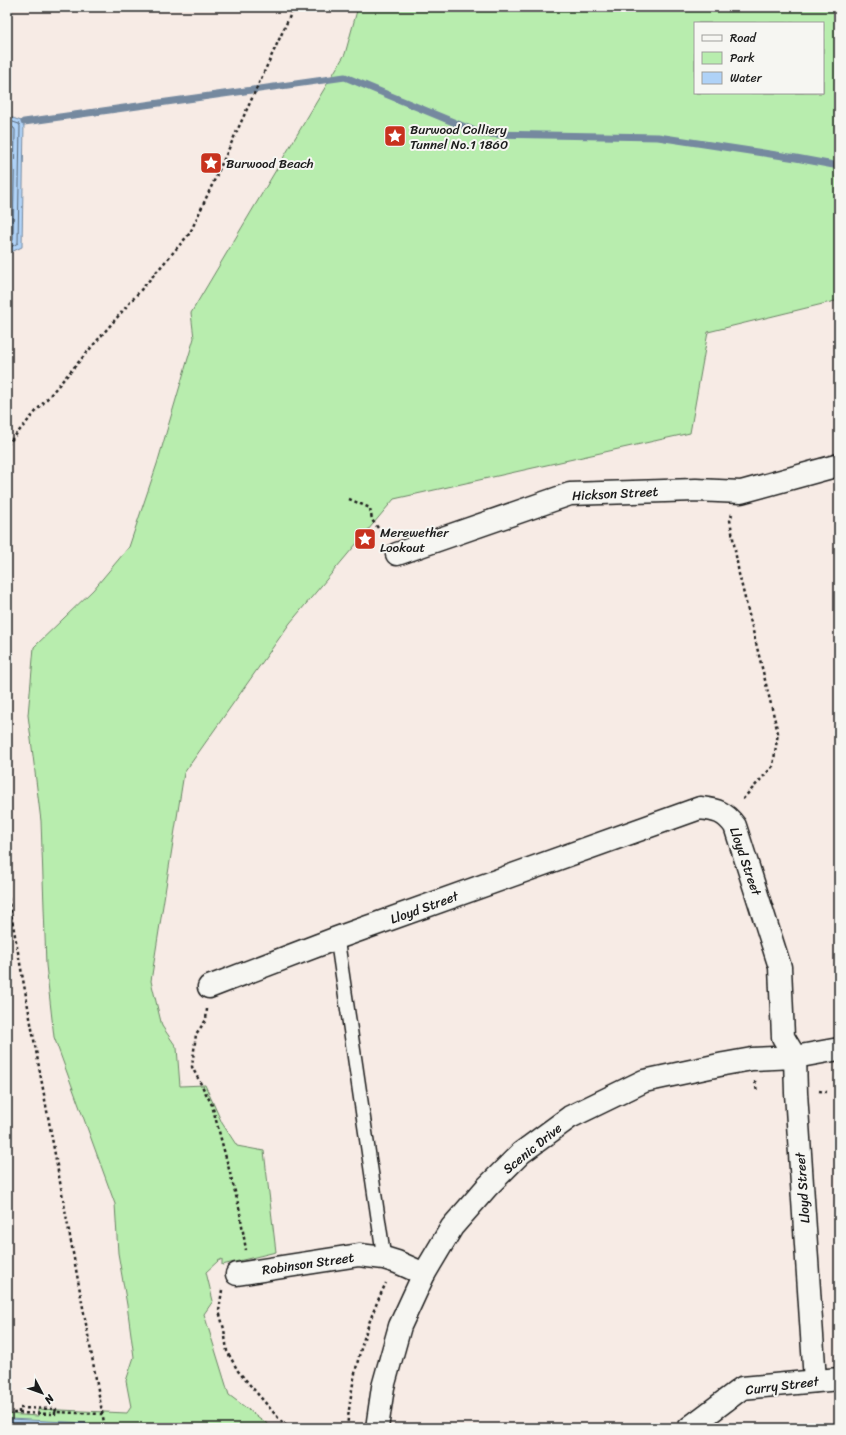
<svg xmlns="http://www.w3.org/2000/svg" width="846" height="1435" font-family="Sriracha,sans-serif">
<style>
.green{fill:#b8edae;stroke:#6a8465;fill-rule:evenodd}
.water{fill:#afd2f7;stroke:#74899f}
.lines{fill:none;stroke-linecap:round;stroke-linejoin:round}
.shore{stroke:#576574;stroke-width:1}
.stream{stroke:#74899f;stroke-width:7}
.lane-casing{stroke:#1c1c1c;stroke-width:16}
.street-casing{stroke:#1c1c1c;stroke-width:25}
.secondary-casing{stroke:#1c1c1c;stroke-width:25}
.path{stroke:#1c1c1c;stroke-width:2.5;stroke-dasharray:3 3;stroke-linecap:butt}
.lane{stroke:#f6f6f2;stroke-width:13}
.street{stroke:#f6f6f2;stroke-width:22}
.secondary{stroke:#f6f6f2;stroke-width:22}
.labels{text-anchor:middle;stroke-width:4;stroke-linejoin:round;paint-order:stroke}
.poi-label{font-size:13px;fill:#1c1c1c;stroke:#f6f6f2;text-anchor:start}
.street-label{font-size:13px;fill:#1c1c1c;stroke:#f6f6f2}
</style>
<rect width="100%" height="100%" fill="#f7ebe5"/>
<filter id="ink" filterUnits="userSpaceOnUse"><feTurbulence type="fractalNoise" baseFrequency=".025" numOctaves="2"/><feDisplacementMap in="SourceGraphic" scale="8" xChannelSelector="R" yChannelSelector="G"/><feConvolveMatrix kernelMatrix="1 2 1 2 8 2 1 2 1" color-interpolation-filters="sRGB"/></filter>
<g filter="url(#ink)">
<!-- green -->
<path class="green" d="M 358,7 L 839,7 L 839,300 L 708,332 L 690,433 L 394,499 L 290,623 L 184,773 L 151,981 L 162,1026 L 177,1048 L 180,1086 L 205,1085 L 222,1123 L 237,1146 L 264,1151 L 276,1252 L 222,1265 L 222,1259 L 218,1261 L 206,1272 L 213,1301 L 204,1314 L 229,1395 L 273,1428 L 7,1428 L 7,1414 L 38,1416 L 38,1409 L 127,1413 L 131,1407 L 126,1381 L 134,1357 L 127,1305 L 118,1253 L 115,1204 L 54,1037 L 46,965 L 41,821 L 28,715 L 34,647 L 93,590 L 129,547 L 157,464 L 194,338 L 191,313 L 345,54 ZM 695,23 L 823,23 L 823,93 L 695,93 Z"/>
<!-- water -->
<g class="water">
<path d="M 7,116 L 24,122 L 22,247 L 7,254 Z"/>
<path d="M 10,1419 L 86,1423 L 86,1428 L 10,1428 Z"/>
</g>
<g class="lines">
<!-- shore -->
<g class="shore">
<path d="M 7,120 L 19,124 L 20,126 L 18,243 L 7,249"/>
<path d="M 7,126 L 14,128 L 15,130 L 13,240 L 7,244"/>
<path d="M 7,132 L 9,134 L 7,237"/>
<path d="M 14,1428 L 14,1425 L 16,1424 L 82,1428"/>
</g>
<!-- stream -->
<path class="stream" d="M 24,122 L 345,77 L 482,134 L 658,137 L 796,158 L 839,166"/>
<!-- lane casing -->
<g class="lane-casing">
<path id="lane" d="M 337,938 L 384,1258"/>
</g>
<!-- street casing -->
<g class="street-casing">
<g id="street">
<path d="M 397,554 L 570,494 L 696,490 L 741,492 L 839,465"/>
<path d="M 209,987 L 337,938 L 700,808 C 717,810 725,812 735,826 L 780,967 L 783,1037 L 795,1057 L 796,1093 L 815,1381"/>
<path d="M 237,1274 L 359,1255 L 384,1258 L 397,1262 L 424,1274"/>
<path d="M 689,1428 L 742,1388 L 839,1379"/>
</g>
</g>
<!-- secondary casing -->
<g class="secondary-casing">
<path id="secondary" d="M 377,1428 L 383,1387 L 400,1326 L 424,1274 L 452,1227 L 487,1187 L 521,1153 L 570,1117 L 644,1081 L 724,1064 L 752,1059 L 795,1057 L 839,1049"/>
</g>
<!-- path -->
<g class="path">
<path d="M 7,445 L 190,233 L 294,7"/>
<path d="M 349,499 L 370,508 L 372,520 L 384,536"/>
<path d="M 732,514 L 730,520 L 739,574 L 778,733 L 773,766 L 741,801"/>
<path d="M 7,892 L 105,1428"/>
<path d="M 207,1009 L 206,1020 L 196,1034 L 192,1067 L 212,1105 L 239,1207 L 246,1250"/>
<path d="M 755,1081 L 757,1092"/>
<path d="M 819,1091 L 827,1092"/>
<path d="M 222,1290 L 219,1311 L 224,1329 L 227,1351 L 238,1371 L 280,1420 L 289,1428"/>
<path d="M 7,1413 L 19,1413 L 19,1408 L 56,1409 L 55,1412 L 102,1414"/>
<path d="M 19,1413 L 55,1414 L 55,1412"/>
<path d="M 347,1428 C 352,1375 363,1330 386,1283"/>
</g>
<!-- lane -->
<use href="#lane" class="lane"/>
<!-- street -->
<use href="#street" class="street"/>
<!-- secondary -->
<use href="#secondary" class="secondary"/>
</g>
</g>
<!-- icons -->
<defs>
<g id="sight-square" transform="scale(1.15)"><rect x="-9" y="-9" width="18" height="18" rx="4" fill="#c8321e" stroke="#f6f6f2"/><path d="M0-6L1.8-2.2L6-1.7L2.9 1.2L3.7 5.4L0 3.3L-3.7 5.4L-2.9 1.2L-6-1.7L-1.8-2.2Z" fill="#fff"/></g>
</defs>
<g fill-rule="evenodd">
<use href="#sight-square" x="395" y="136"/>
<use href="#sight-square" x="211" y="163"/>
<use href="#sight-square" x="365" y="539"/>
</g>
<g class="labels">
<!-- poi labels -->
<g class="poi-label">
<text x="410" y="134">Burwood Colliery<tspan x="410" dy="15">Tunnel No.1 1860</tspan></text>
<text x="226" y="168">Burwood Beach</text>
<text x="380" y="537">Merewether<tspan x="380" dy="15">Lookout</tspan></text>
</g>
<!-- street labels -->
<g class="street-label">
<text transform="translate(615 493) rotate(-3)" y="5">Hickson Street</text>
<text transform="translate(746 861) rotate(71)" y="5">Lloyd Street</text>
<text transform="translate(424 907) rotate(-20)" y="5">Lloyd Street</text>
<text transform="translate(532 1148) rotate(-39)" y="5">Scenic Drive</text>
<text transform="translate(802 1188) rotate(-94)" y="5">Lloyd Street</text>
<text transform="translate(308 1263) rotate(-8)" y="5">Robinson Street</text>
<text transform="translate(782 1385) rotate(-7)" y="5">Curry Street</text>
</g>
</g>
<!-- margin -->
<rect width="846" height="1435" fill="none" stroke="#f6f6f2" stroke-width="24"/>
<rect x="12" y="12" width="822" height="1411" fill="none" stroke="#1c1c1c" stroke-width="1.5" filter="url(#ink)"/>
<!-- legend -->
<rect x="694" y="22" width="130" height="72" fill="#f6f6f2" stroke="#9f9f9c"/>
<rect x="702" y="35" width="20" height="6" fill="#f6f6f2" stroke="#9f9f9c"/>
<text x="730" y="42" font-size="12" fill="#1c1c1c">Road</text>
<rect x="702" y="52" width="20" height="12" fill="#b8edae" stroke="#9f9f9c"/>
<text x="730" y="62" font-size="12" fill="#1c1c1c">Park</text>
<rect x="702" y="72" width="20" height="12" fill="#afd2f7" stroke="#9f9f9c"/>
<text x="730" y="82" font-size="12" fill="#1c1c1c">Water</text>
<!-- north arrow -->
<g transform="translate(42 1393) rotate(131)" stroke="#f6f6f2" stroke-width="3" paint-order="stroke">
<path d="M0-3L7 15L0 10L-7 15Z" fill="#1c1c1c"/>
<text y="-6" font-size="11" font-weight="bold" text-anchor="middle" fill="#1c1c1c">N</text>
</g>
</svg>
